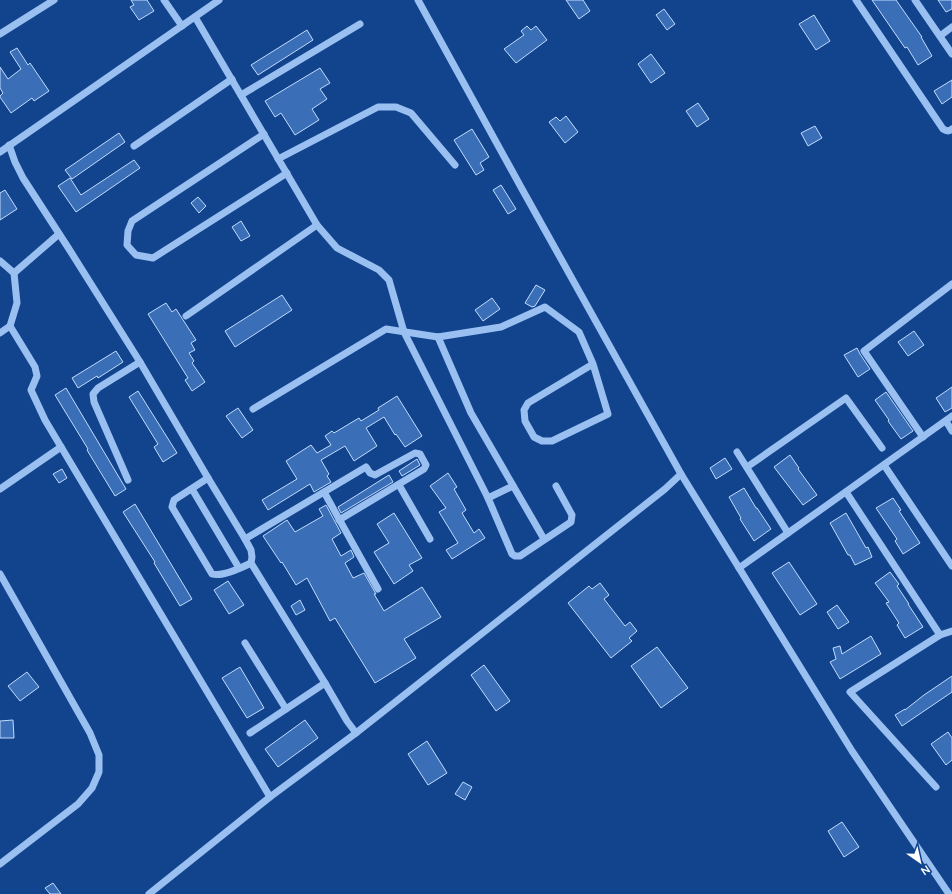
<svg xmlns="http://www.w3.org/2000/svg" width="952" height="894" font-family="'Nunito Sans',sans-serif">
<style>
.building{fill:#3a6fb7;stroke:#c1dbfd}
.lines{fill:none;stroke-linecap:round;stroke-linejoin:round}
.minor{stroke:#9ac0f2;stroke-width:7}
</style>
<rect width="100%" height="100%" fill="#12448e"/>
<!-- building -->
<g class="building">
<path d="M 131,0 L 147,0 L 154,11 L 139,20 L 130,7 L 134,5 Z"/>
<path d="M 566,0 L 583,0 L 590,11 L 579,19 Z"/>
<path d="M 872,0 L 896,0 L 922,37 L 921,37 L 932,56 L 918,65 L 907,47 L 905,48 Z"/>
<path d="M 938,0 L 952,0 L 952,9 L 946,12 Z"/>
<path d="M 664,9 L 675,24 L 667,30 L 656,15 Z"/>
<path d="M 814,15 L 830,41 L 816,50 L 799,24 Z"/>
<path d="M 527,26 L 531,30 L 536,26 L 547,40 L 516,63 L 504,49 L 524,35 L 521,31 Z"/>
<path d="M 307,30 L 313,40 L 258,75 L 251,65 Z"/>
<path d="M 17,48 L 28,65 L 30,63 L 49,91 L 34,101 L 32,98 L 11,113 L 0,97 L 0,96 L 3,93 L 0,88 L 0,67 L 8,79 L 21,69 L 10,52 Z"/>
<path d="M 651,54 L 665,73 L 651,83 L 638,64 Z"/>
<path d="M 320,68 L 330,83 L 320,89 L 327,99 L 312,109 L 319,120 L 295,135 L 281,113 L 275,117 L 265,101 Z"/>
<path d="M 952,80 L 952,97 L 942,104 L 934,91 Z"/>
<path d="M 698,103 L 709,119 L 697,127 L 686,111 Z"/>
<path d="M 566,116 L 578,132 L 565,143 L 549,122 L 556,117 L 560,121 Z"/>
<path d="M 815,126 L 822,138 L 808,146 L 801,133 Z"/>
<path d="M 472,129 L 489,157 L 480,163 L 484,170 L 476,175 L 454,140 Z"/>
<path d="M 119,133 L 125,142 L 72,179 L 65,170 Z"/>
<path d="M 134,160 L 140,168 L 76,212 L 58,186 L 70,178 L 81,195 Z"/>
<path d="M 501,185 L 516,209 L 508,214 L 493,190 Z"/>
<path d="M 5,190 L 17,209 L 0,220 L 0,193 Z"/>
<path d="M 198,197 L 206,206 L 199,213 L 191,203 Z"/>
<path d="M 241,221 L 250,236 L 241,241 L 232,227 Z"/>
<path d="M 536,285 L 545,290 L 535,306 L 532,307 L 525,303 Z"/>
<path d="M 282,295 L 292,310 L 235,347 L 225,331 Z"/>
<path d="M 492,298 L 500,309 L 483,321 L 475,310 Z"/>
<path d="M 166,303 L 172,312 L 176,309 L 196,340 L 191,343 L 195,350 L 189,353 L 194,361 L 192,363 L 205,382 L 192,391 L 185,380 L 188,378 L 148,314 Z"/>
<path d="M 914,331 L 924,345 L 908,356 L 898,342 Z"/>
<path d="M 857,348 L 860,354 L 870,369 L 858,377 L 844,355 Z"/>
<path d="M 116,351 L 123,362 L 98,378 L 97,376 L 78,388 L 72,378 Z"/>
<path d="M 952,387 L 952,408 L 945,412 L 936,398 Z"/>
<path d="M 66,388 L 126,489 L 115,496 L 87,450 L 88,449 L 55,395 Z"/>
<path d="M 138,391 L 177,453 L 163,462 L 154,447 L 158,444 L 129,397 Z"/>
<path d="M 886,392 L 913,431 L 901,439 L 888,421 L 889,420 L 875,400 Z"/>
<path d="M 397,396 L 422,436 L 405,447 L 396,434 L 395,435 L 384,417 L 366,428 L 377,446 L 354,461 L 345,446 L 321,460 L 329,474 L 327,476 L 331,482 L 314,492 L 310,484 L 268,510 L 262,500 L 297,479 L 286,461 L 311,445 L 317,453 L 331,445 L 325,436 L 332,431 L 334,433 L 359,418 L 361,421 L 379,410 L 378,408 Z"/>
<path d="M 238,408 L 253,430 L 242,438 L 226,416 Z"/>
<path d="M 790,455 L 799,468 L 798,469 L 817,495 L 803,505 L 774,467 Z"/>
<path d="M 725,458 L 732,469 L 716,479 L 710,468 Z"/>
<path d="M 417,459 L 420,465 L 402,476 L 399,471 Z"/>
<path d="M 62,469 L 67,478 L 59,483 L 53,474 Z"/>
<path d="M 448,473 L 457,487 L 454,489 L 466,510 L 462,513 L 474,533 L 479,529 L 485,538 L 452,559 L 446,550 L 458,543 L 439,512 L 446,508 L 430,486 Z"/>
<path d="M 389,475 L 393,482 L 341,513 L 338,507 Z"/>
<path d="M 744,488 L 756,508 L 757,508 L 771,529 L 754,541 L 740,519 L 741,518 L 729,497 Z"/>
<path d="M 893,498 L 901,510 L 899,511 L 920,543 L 903,554 L 895,541 L 897,539 L 876,508 Z"/>
<path d="M 135,504 L 192,599 L 180,606 L 154,563 L 155,562 L 123,512 Z"/>
<path d="M 326,505 L 341,533 L 332,539 L 341,556 L 351,550 L 354,557 L 345,563 L 353,578 L 364,573 L 376,594 L 374,594 L 384,611 L 422,587 L 441,617 L 404,639 L 416,658 L 375,683 L 335,618 L 330,621 L 307,578 L 296,585 L 282,562 L 281,563 L 263,536 L 287,520 L 295,532 L 323,516 L 319,509 Z"/>
<path d="M 394,513 L 422,558 L 409,565 L 413,571 L 394,584 L 374,552 L 389,543 L 377,524 Z"/>
<path d="M 846,513 L 866,548 L 868,547 L 872,557 L 855,565 L 850,555 L 848,555 L 830,523 Z"/>
<path d="M 789,562 L 817,604 L 800,615 L 772,573 Z"/>
<path d="M 890,572 L 899,584 L 897,586 L 909,604 L 908,604 L 923,627 L 905,638 L 897,625 L 899,623 L 886,603 L 889,602 L 875,583 Z"/>
<path d="M 228,581 L 244,605 L 229,614 L 214,590 Z"/>
<path d="M 600,583 L 609,595 L 604,599 L 625,626 L 630,622 L 637,631 L 629,638 L 632,641 L 611,658 L 568,603 L 589,586 L 592,589 Z"/>
<path d="M 300,600 L 305,610 L 296,615 L 291,606 Z"/>
<path d="M 837,605 L 849,622 L 838,629 L 827,612 Z"/>
<path d="M 871,636 L 881,654 L 840,679 L 830,662 L 836,659 L 833,648 L 840,646 L 842,654 Z"/>
<path d="M 657,647 L 688,688 L 661,708 L 631,666 Z"/>
<path d="M 484,665 L 510,701 L 496,711 L 471,675 Z"/>
<path d="M 240,667 L 264,708 L 247,718 L 222,678 Z"/>
<path d="M 27,672 L 39,687 L 20,701 L 8,686 Z"/>
<path d="M 952,676 L 952,692 L 902,726 L 895,715 L 905,709 L 905,710 L 924,695 Z"/>
<path d="M 13,720 L 14,738 L 0,738 L 0,721 Z"/>
<path d="M 305,720 L 318,738 L 278,767 L 265,749 Z"/>
<path d="M 948,732 L 952,738 L 952,760 L 946,765 L 931,744 Z"/>
<path d="M 427,741 L 447,773 L 428,785 L 408,754 Z"/>
<path d="M 463,782 L 472,787 L 465,800 L 455,794 Z"/>
<path d="M 842,822 L 859,847 L 844,857 L 828,831 Z"/>
<path d="M 53,883 L 61,894 L 50,894 L 45,888 Z"/>
</g>
<g class="lines">
<!-- minor -->
<g class="minor">
<path d="M 164,0 L 182,26"/>
<path d="M 856,0 L 943,129 C 946,131 949,132 952,129"/>
<path d="M 915,0 L 952,54"/>
<path d="M 195,17 L 317,225 L 337,248 L 379,270 L 389,280 L 404,332 L 488,498 L 512,554 L 515,556 L 520,556 L 571,522 L 572,515 L 556,486"/>
<path d="M 0,34 L 54,0"/>
<path d="M 940,36 L 952,27"/>
<path d="M 241,95 L 360,24"/>
<path d="M 264,134 L 132,221 L 128,231 L 127,245 L 136,255 L 153,258 L 287,173"/>
<path d="M 9,145 L 15,162 L 23,178 L 69,249 L 140,362 L 208,478 L 245,539 L 251,550 L 252,557 L 251,563 L 325,683 L 347,721 L 356,733"/>
<path d="M 134,146 L 232,79"/>
<path d="M 0,152 L 219,0"/>
<path d="M 278,159 L 378,107 L 396,107 L 411,113 L 455,165"/>
<path d="M 0,261 L 14,273 L 17,303 L 10,326 L 0,333"/>
<path d="M 14,273 L 59,234"/>
<path d="M 186,316 L 317,225"/>
<path d="M 10,326 L 35,367 L 37,376 L 31,390 L 45,420 L 270,797"/>
<path d="M 438,337 L 471,413 L 544,539"/>
<path d="M 253,409 L 386,329 L 438,337 L 501,327 L 545,307 L 579,332 L 593,364 L 608,414 L 552,441 L 542,441 L 534,437 L 525,421 L 524,410 L 528,403 L 593,364"/>
<path d="M 946,421 L 952,431"/>
<path d="M 923,437 L 864,351 L 952,284"/>
<path d="M 737,452 L 788,533"/>
<path d="M 884,465 L 952,566"/>
<path d="M 747,467 L 846,398 L 882,448"/>
<path d="M 681,474 L 852,751 L 949,894"/>
<path d="M 208,478 L 174,500 L 172,507 L 212,574 C 222,577 241,568 251,563"/>
<path d="M 128,480 L 94,402 L 93,394 L 98,388 L 140,362"/>
<path d="M 399,485 L 430,539"/>
<path d="M 0,489 L 61,447"/>
<path d="M 192,489 L 239,568"/>
<path d="M 324,492 L 378,589"/>
<path d="M 846,492 L 940,635"/>
<path d="M 488,498 L 513,486"/>
<path d="M 245,539 L 366,467 L 370,473 L 375,475 L 415,453 L 420,454 L 426,465 L 424,469 L 339,520"/>
<path d="M 739,568 L 952,416"/>
<path d="M 0,574 L 90,733 L 99,755 L 99,772 L 92,788 L 78,804 L 0,864"/>
<path d="M 245,643 L 286,709"/>
<path d="M 250,733 L 325,683"/>
<path d="M 936,787 L 850,692 L 940,635 L 952,631"/>
<path d="M 149,894 L 270,797 L 356,733 L 665,489 L 681,474 L 522,189 L 418,0"/>
</g>
</g>
<!-- north arrow -->
<g transform="translate(920 862) rotate(146)" stroke="#12448e" stroke-width="3" paint-order="stroke">
<path d="M0-3L7 15L0 10L-7 15Z" fill="#ffffff"/>
<text y="-6" font-size="11" font-weight="bold" text-anchor="middle" fill="#ffffff">N</text>
</g>
</svg>
